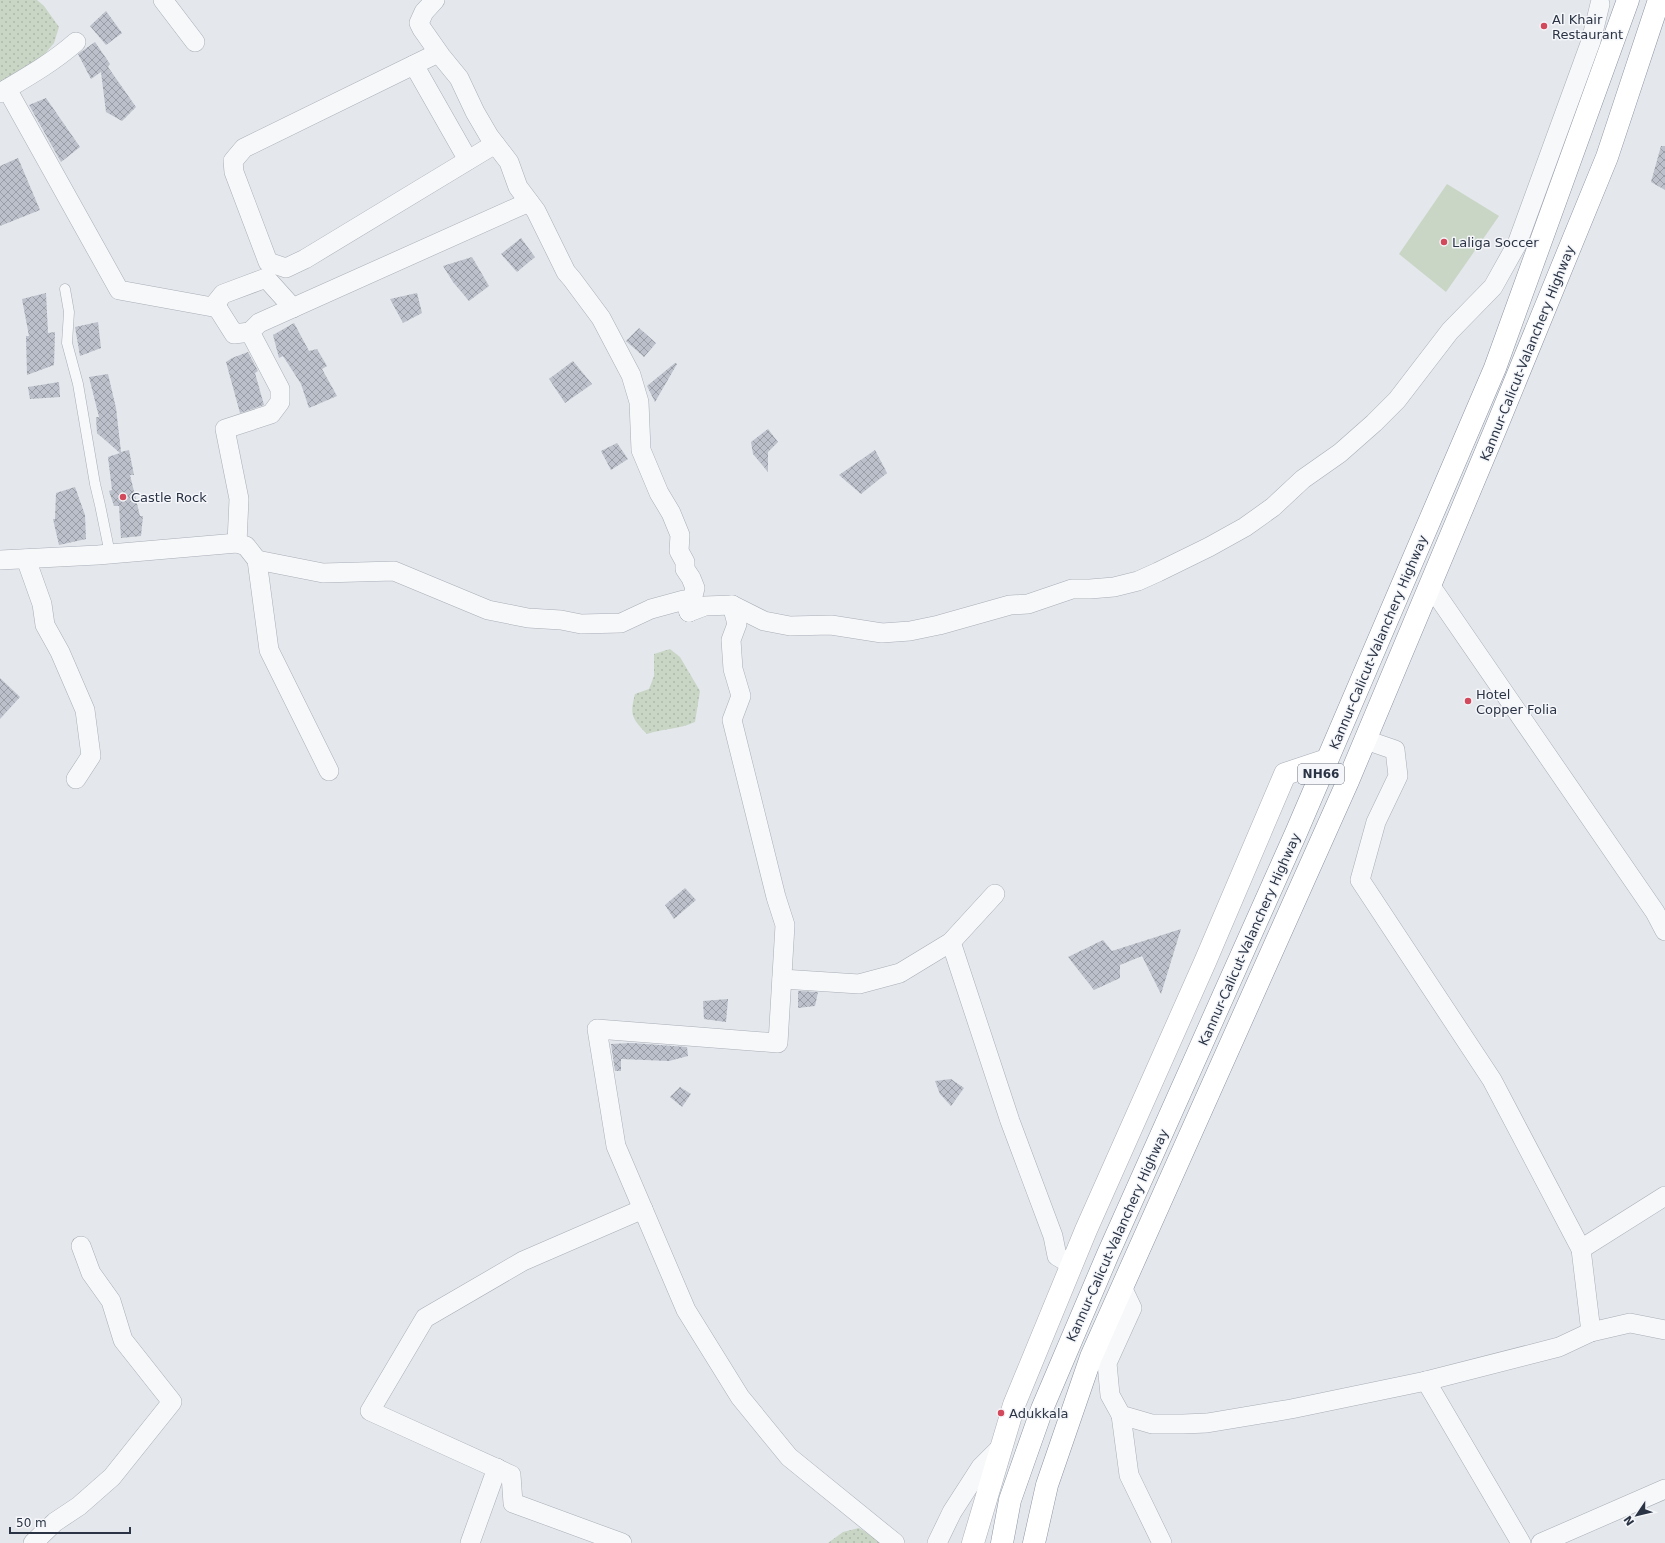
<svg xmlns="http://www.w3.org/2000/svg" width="1665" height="1543" font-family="'DejaVu Sans',sans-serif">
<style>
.park{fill:url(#park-dots)}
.pitch{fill:#c9d6c5}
.building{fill:url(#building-cross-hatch)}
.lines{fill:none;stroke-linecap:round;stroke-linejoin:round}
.lane-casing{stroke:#a9aeb7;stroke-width:11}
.street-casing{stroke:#a9aeb7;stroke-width:20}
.secondary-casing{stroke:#a9aeb7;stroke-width:23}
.highway-casing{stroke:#8b94a3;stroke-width:23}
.lane{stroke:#f7f8fa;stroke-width:10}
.street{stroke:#f7f8fa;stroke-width:19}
.secondary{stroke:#fff;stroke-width:22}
.highway{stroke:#fff;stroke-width:22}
.poi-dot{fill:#d1495b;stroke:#f4f6f9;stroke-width:1.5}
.labels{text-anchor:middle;stroke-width:3;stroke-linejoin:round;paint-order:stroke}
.shield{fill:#f4f6f9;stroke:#676e7b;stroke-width:1}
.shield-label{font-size:12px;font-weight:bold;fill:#2b3445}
.poi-label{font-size:13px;fill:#2b3445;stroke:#f4f6f9;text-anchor:start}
.street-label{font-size:13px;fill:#2b3445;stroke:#f4f6f9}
</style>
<defs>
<pattern id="park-dots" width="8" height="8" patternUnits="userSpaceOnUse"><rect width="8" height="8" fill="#c9d6c5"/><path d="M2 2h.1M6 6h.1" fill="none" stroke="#adb8ab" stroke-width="1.8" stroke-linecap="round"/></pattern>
<pattern id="building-cross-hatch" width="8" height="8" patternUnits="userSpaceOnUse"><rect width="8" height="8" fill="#bbc0ca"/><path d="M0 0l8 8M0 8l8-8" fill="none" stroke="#989da6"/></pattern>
</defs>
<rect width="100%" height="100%" fill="#e4e7ec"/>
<!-- park -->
<g class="park">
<path d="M 0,0 L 37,0 L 44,6 L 59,27 L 54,43 L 44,55 L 0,86 Z"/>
<path d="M 670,649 L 680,657 L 700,691 L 695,722 C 680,729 662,729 647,734 C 631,718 630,714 635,694 L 649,689 L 654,676 L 654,654 Z"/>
<path d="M 859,1528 L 884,1543 L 828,1543 L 843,1532 Z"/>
</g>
<!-- pitch -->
<path class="pitch" d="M 1447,184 L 1499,216 L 1446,292 L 1399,254 Z"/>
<!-- building -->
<g class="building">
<path d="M 106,11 L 122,33 L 106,45 L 90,26 Z"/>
<path d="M 95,42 L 110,64 L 108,67 L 136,107 L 122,121 L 106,112 L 101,72 L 91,79 L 78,54 Z"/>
<path d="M 46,98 L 80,147 L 61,162 L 29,105 Z"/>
<path d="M 1661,146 L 1665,146 L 1665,190 L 1651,182 Z"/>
<path d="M 18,158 L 40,210 L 0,226 L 0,166 Z"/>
<path d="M 521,238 L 535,257 L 517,272 L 501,254 Z"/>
<path d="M 472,257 L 489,286 L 469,301 L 453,282 L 443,266 Z"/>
<path d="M 46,293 L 48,333 L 55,332 L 54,365 L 27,375 L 26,336 L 29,336 L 22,299 Z"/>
<path d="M 417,293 L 422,313 L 403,323 L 390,299 Z"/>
<path d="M 98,322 L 101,348 L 80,356 L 75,327 Z"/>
<path d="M 294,323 L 309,351 L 317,349 L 327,366 L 322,369 L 337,396 L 309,408 L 301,384 L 283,356 L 279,358 L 273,335 Z"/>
<path d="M 639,328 L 656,343 L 644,357 L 626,341 Z"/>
<path d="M 248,352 L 258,371 L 255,373 L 264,405 L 240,413 L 226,362 L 232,358 Z"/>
<path d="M 573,361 L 592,384 L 565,403 L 549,379 Z"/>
<path d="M 675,363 L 677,364 L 655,402 L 647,386 Z"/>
<path d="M 108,374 L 116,408 L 121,452 L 129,450 L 134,475 L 130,475 L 140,516 L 143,516 L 141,536 L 121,538 L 119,506 L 114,506 L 109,491 L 112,490 L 108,457 L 120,453 L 97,433 L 96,417 L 99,417 L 89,377 Z"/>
<path d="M 59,382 L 60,397 L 30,399 L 28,387 Z"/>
<path d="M 768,429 L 778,442 L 768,452 L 768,472 L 753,454 L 751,442 Z"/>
<path d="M 617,443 L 628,459 L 611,470 L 601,451 Z"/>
<path d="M 875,450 L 887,473 L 861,494 L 839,475 Z"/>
<path d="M 75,487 L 85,515 L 86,539 L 59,545 L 53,519 L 55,519 L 56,493 Z"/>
<path d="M 0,678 L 20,697 L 0,719 Z"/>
<path d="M 685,888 L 696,900 L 674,919 L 665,905 Z"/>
<path d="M 1181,929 L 1161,994 L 1142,956 L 1120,965 L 1120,978 L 1094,990 L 1068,957 L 1103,940 L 1112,951 Z"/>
<path d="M 798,991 L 818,992 L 815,1006 L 798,1008 Z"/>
<path d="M 728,999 L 726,1022 L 704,1019 L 703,1001 Z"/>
<path d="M 632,1043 L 687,1047 L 688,1056 L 669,1061 L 621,1059 L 621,1071 L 615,1071 L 611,1044 Z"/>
<path d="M 951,1079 L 964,1088 L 951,1106 L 940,1094 L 935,1081 Z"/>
<path d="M 680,1087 L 691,1094 L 682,1107 L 670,1097 Z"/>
</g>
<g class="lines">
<!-- lane casing -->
<g class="lane-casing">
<path id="lane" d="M 65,289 L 69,312 L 67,343 L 78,384 L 95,484 L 100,505 L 110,554"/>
</g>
<!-- street casing -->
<g class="street-casing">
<g id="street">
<path d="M 163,0 L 195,42"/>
<path d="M 435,0 L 424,12 L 419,23 L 422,29 L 441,56 L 459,78 L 475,112 L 489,136 L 509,162 L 518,187 L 536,211 L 566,272 L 572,279 L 601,318 L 631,375 L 639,402 L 641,450 L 659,493 L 671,513 L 680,535 L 679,551 L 685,562 L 685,569 L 691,578 L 695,588 L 689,612"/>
<path d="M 438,53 L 244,148 L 233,161 L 234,172 L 268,262 L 286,268 L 305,259 L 495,144"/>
<path d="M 414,65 L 468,160"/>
<path d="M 7,89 L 119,290 L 218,308"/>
<path d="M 0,93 C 27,77 52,63 76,42"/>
<path d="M 250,332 L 234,334 L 215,304 L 223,294 L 266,278 L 293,308"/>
<path d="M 237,543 L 239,499 L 225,429 L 271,414 L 280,402 L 280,389 L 250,332 L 259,323 L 529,202"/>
<path d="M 26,559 L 42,604 L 45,625 L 60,652 L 85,710 L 91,756 L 76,779"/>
<path d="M 0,560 L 98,555 L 237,543 L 246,546 L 257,560 L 269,650 L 329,771"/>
<path d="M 257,560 L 323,573 L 394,571 L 488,610 L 528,618 L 561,620 L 581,624 L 621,623 L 651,609 L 684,600 L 689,612"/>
<path d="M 1430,585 L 1655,912 L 1665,931"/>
<path d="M 732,605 L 737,624 L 731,640 L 733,669 L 741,696 L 732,720 L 776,897 L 785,925 L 778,1043 L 597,1029 L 616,1146 L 686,1310 L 740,1397 L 789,1457 L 895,1543"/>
<path d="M 689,612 L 705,606 L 732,605 L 764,621 L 790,626 L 831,625 L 882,633 L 910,631 L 939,625 L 1010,605 L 1028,604 L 1072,589 L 1090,589 L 1114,587 L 1138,581 L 1158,572 L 1209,547 L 1245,527 L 1273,507 L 1303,479 L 1340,453 L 1374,423 L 1397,400 L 1450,331 L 1493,287 L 1517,244 L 1591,41 L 1600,4"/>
<path d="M 1366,740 L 1395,750 L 1398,776 L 1376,822 L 1360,880 L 1492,1080 L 1581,1249 L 1591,1332"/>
<path d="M 951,942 L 1010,1121 L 1053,1236 L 1057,1256 L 1072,1265"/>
<path d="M 782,979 L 859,984 L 900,973 L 951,942 L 995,894"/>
<path d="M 1581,1249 L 1665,1196"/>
<path d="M 1123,1289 L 1132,1308 L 1107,1363 L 1110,1395 L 1121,1415 L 1152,1424 L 1183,1424 L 1207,1423 L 1291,1409 L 1426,1381 L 1559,1347 L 1591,1332 L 1630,1323 L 1665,1330"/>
<path d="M 1426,1381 L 1521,1543"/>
<path d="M 1121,1415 L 1129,1475 L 1162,1543"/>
<path d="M 33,1543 L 55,1522 L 79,1506 L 112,1477 L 172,1402 L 123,1340 L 111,1301 L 91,1273 L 81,1246"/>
<path d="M 470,1543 L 497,1468"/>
<path d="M 622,1543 L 513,1503 L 511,1475 L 370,1411 L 425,1318 L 523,1261 L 643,1209"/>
<path d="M 937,1543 L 952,1512 L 981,1467 L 1002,1446"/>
<path d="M 1541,1543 L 1665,1489"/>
</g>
</g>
<!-- secondary casing -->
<g class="secondary-casing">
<path id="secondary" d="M 973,1543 L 1014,1405 L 1086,1230 L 1205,962 L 1285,774 L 1327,760"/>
</g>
<!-- highway casing -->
<g class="highway-casing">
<g id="highway">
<path d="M 1002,1543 L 1010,1500 L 1042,1409 L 1108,1254 L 1296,833 L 1495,368 L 1628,0"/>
<path d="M 1034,1543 L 1047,1485 L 1091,1357 L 1348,781 L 1498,423 L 1607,157 L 1659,0"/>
</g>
</g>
<!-- lane -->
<use href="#lane" class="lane"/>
<!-- street -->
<use href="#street" class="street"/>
<!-- secondary -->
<use href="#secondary" class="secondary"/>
<!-- highway -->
<use href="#highway" class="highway"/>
</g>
<!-- markers -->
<g class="poi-dot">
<circle cx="1544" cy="26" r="4"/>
<circle cx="1444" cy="242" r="4"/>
<circle cx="123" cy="497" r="4"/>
<circle cx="1468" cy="701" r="4"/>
<circle cx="1001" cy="1413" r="4"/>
</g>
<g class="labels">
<!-- shield labels -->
<rect class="shield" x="1298" y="764" width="46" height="20" rx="3"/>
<g class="shield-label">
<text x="1321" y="778">NH66</text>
</g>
<!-- poi labels -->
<g class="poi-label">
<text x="1552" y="24">Al Khair<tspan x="1552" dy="15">Restaurant</tspan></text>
<text x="1452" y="247">Laliga Soccer</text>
<text x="131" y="502">Castle Rock</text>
<text x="1476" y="699">Hotel<tspan x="1476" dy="15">Copper Folia</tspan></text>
<text x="1009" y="1418">Adukkala</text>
</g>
<!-- street labels -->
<g class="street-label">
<text transform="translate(1527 353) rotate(-68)" y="5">Kannur-Calicut-Valanchery Highway</text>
<text transform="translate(1378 642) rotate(-67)" y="5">Kannur-Calicut-Valanchery Highway</text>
<text transform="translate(1249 939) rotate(-66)" y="5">Kannur-Calicut-Valanchery Highway</text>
<text transform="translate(1117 1235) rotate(-66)" y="5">Kannur-Calicut-Valanchery Highway</text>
</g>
</g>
<!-- north arrow -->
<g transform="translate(1637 1515) rotate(235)" stroke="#f4f6f9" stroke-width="3" paint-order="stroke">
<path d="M0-3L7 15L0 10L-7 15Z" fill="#2b3445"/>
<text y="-6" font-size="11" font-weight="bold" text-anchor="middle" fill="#2b3445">N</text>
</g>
<!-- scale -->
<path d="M10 1527v6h120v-6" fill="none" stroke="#2b3445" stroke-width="2"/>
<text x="16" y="1527" font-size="12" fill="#2b3445" stroke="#f4f6f9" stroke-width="3" paint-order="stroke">50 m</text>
</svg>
